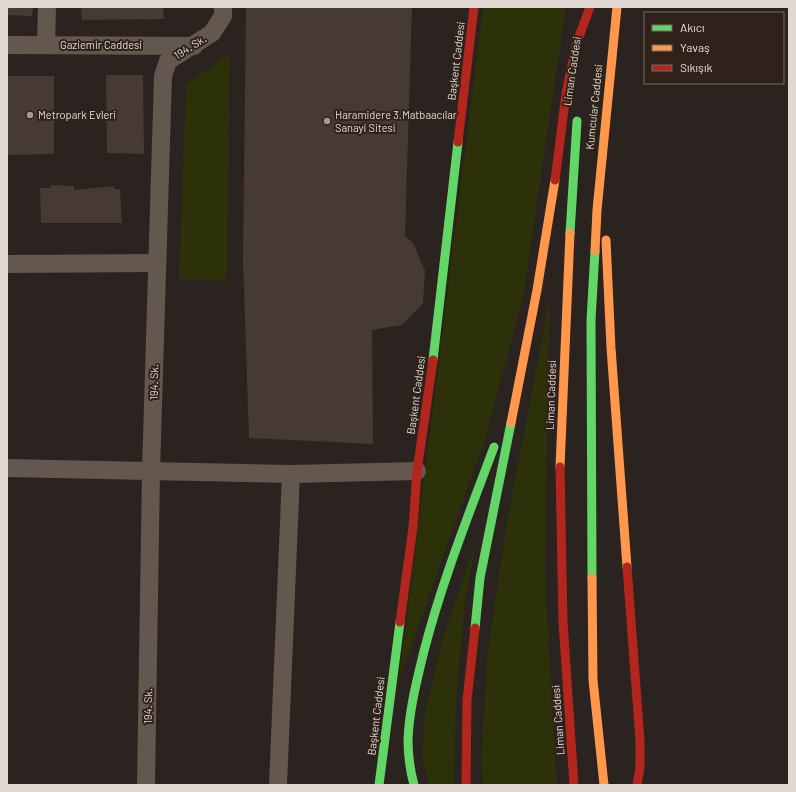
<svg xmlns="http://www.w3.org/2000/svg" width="796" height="792" font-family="Barlow,sans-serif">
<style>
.green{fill:#2d3109}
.building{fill:#463a32}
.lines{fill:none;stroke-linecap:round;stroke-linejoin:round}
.street{stroke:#63574e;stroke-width:18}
.fast{stroke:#63d668;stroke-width:9}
.slow{stroke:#ff974d;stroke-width:9}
.jam{stroke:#b3261e;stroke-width:9}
.poi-dot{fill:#a29995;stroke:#2f221a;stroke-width:1.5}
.labels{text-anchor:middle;stroke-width:4;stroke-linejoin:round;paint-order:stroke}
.street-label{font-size:11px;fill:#e3d9d4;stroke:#2f221a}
.poi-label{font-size:11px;fill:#e3d9d4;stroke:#2f221a;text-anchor:start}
</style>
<rect width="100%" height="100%" fill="#2a231f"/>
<!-- green -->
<g class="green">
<path d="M 483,7 L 566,7 L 524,292 L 487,434 L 399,681 Z"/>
<path d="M 223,57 L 230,57 L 227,280 L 179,280 L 186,85 Z"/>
<path d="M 550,297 L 545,566 L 555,760 L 557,785 L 483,785 L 481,762 L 488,650 L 506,527 Z"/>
<path d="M 477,539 L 465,602 L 456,698 L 454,785 L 430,785 L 422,759 L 425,711 L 443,637 Z"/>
</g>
<!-- building -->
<g class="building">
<path d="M 7,7 L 33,7 L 32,16 L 7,15 Z"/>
<path d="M 81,7 L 163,7 L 164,19 L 82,20 Z"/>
<path d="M 246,7 L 412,7 L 405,236 L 413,243 L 425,271 L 423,303 L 402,325 L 372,330 L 373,444 L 249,438 L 243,261 Z"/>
<path d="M 106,75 L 143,75 L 144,154 L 107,153 Z"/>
<path d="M 7,76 L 54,76 L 54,154 L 7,155 Z"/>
<path d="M 51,185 L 74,186 L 74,190 L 114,186 L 114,189 L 120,189 L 122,223 L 41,223 L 40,188 L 51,188 Z"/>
</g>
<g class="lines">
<!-- street -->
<g class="street">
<path d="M 7,45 L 194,46"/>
<path d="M 46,45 L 47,7"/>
<path d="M 7,264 L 156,263"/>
<path d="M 7,468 L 291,474 L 278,785"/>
<path d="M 291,474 L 417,471"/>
<path d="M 146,785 L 151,471 L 163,76 L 168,61 L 212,33 L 223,16 L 223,7"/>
</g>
<!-- fast -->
<g class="fast">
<path d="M 570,233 L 577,121"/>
<path d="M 433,360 L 458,142"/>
<path d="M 592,578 L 591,320 L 595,251"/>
<path d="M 475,628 L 480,578 L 511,423"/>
<path d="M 379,785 L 400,622"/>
<path d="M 414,785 C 410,770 408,756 408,740 C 409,710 417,680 424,651 C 442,581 469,514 494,447"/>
</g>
<!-- slow -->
<g class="slow">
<path d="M 606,240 L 611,348 L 627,567"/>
<path d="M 595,251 L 597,210 L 617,7"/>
<path d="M 511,423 L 537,290 L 555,180"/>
<path d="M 560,467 L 570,233"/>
<path d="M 592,578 L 593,680 L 604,785"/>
</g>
<!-- jam -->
<g class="jam">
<path d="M 458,142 L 474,7"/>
<path d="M 555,180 L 566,94 L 577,42 L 590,7"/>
<path d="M 560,467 L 563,622 L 574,785"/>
<path d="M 627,567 L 640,741 L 640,767 L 637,785"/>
<path d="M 400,622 L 413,527 L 417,471 L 433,360"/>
<path d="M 466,785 L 467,700 L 475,628"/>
</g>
</g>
<!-- markers -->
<g class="poi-dot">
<circle cx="30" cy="115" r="4"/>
<circle cx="327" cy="121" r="4"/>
</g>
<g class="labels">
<!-- street labels -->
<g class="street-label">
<text x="101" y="49">Gaziemir Caddesi</text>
<text transform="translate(190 47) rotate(-32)" y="4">194. Sk.</text>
<text transform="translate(456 61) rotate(-83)" y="4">Başkent Caddesi</text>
<text transform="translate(572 71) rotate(-82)" y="4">Liman Caddesi</text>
<text transform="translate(594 107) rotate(-84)" y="4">Kumcular Caddesi</text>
<text transform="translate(154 382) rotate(-89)" y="4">194. Sk.</text>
<text transform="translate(416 395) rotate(-82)" y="4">Başkent Caddesi</text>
<text transform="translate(551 395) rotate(-88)" y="4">Liman Caddesi</text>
<text transform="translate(148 706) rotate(-89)" y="4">194. Sk.</text>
<text transform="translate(376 716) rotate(-83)" y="4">Başkent Caddesi</text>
<text transform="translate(558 720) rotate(-94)" y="4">Liman Caddesi</text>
</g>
<!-- poi labels -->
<g class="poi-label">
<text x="38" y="119">Metropark Evleri</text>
<text x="335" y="119">Haramidere 3.Matbaacılar<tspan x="335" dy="13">Sanayi Sitesi</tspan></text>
</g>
</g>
<!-- border -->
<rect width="796" height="792" fill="none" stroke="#e3d9d4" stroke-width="16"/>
<!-- legend -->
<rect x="644" y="12" width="140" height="72" fill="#2f221a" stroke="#776b64"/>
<rect x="652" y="25" width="20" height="6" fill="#63d668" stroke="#776b64"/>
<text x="680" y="32" font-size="12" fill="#e3d9d4">Akıcı</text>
<rect x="652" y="45" width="20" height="6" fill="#ff974d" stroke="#776b64"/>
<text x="680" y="52" font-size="12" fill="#e3d9d4">Yavaş</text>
<rect x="652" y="65" width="20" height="6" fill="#b3261e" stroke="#776b64"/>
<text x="680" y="72" font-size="12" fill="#e3d9d4">Sıkışık</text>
</svg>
